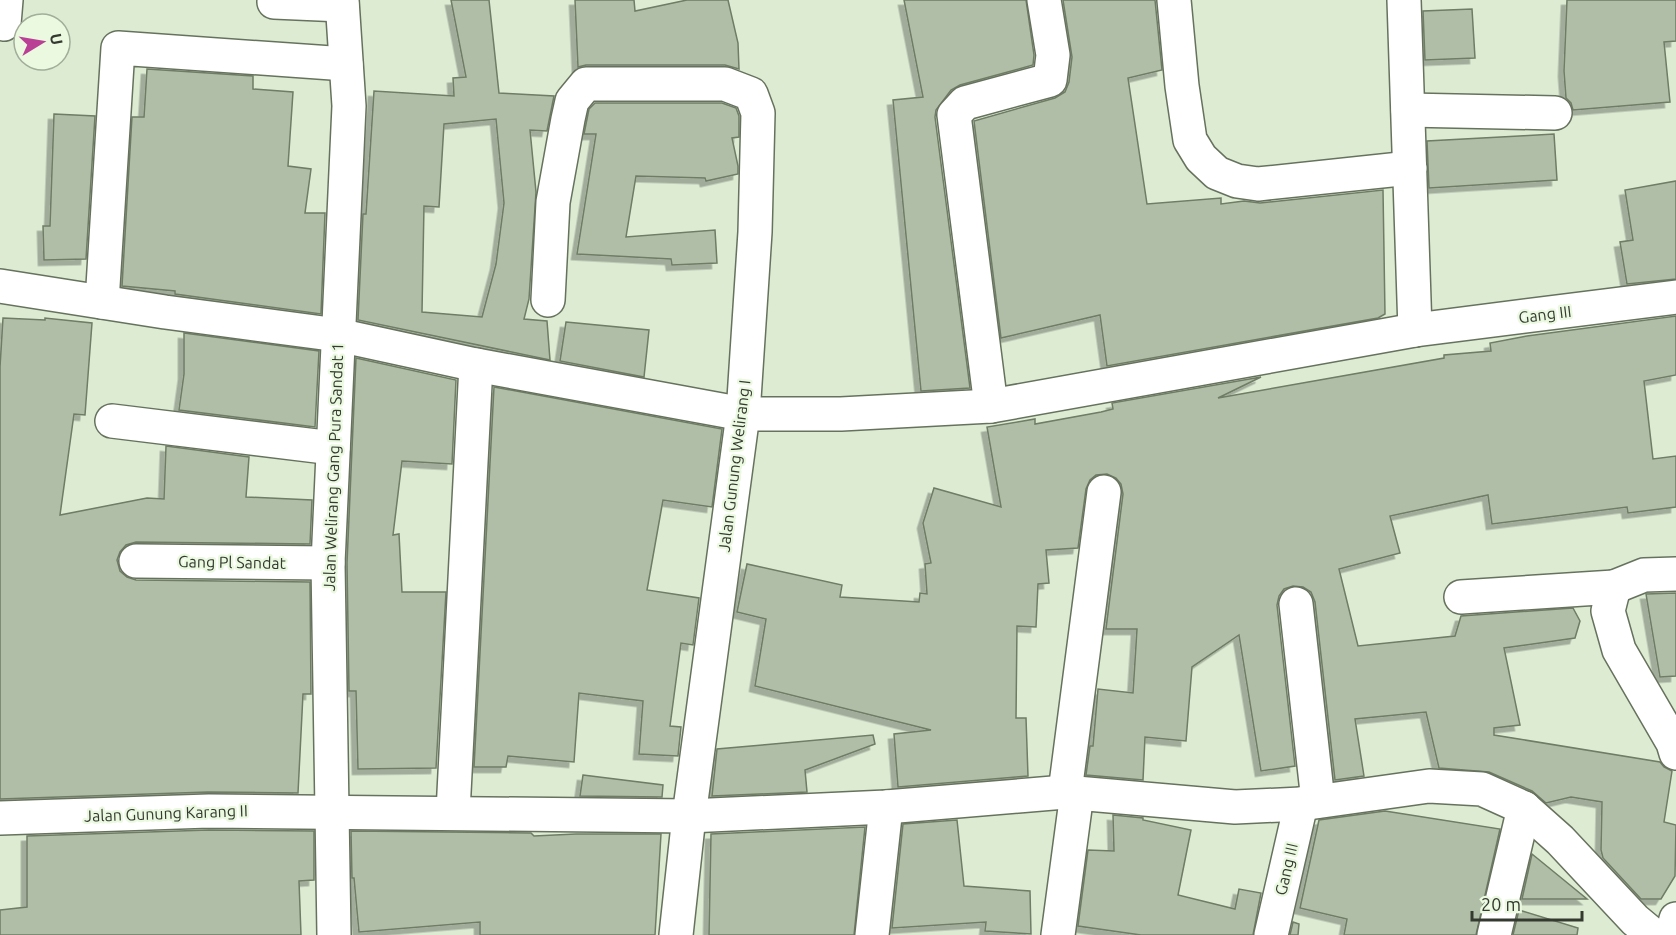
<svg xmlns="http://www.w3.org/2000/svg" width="1676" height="935" font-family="Ubuntu,sans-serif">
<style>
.building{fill:#b1bea7;stroke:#6f7c66;stroke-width:1.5;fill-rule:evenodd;filter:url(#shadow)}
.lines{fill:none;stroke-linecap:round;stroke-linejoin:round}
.street-casing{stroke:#66725d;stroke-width:36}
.street{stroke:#fff;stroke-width:33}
.labels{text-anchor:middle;stroke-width:4.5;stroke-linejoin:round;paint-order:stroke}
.street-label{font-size:16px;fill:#343a30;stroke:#ebf9e0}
</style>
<defs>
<filter id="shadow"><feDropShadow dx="-5.5" dy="5.5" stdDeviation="0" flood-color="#0004"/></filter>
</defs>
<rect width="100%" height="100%" fill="#ddebd3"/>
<!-- building -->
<g class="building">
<path d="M 451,0 L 489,0 L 499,93 L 554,96 L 547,131 L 530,130 L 536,192 L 529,299 L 524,319 L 547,321 L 550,360 L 358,320 L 363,214 L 366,214 L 374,91 L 454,96 L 453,78 L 466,77 ZM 496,119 L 504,203 L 496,264 L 482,317 L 422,312 L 424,206 L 439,207 L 444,124 Z"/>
<path d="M 575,0 L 634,0 L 635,11 L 687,0 L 728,0 L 738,43 L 739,69 L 725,65 L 586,65 L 578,67 Z"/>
<path d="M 904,0 L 1026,0 L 1034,55 L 1033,65 L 960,85 L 951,90 L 936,110 L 935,117 L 970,388 L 921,391 L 893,100 L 923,97 Z"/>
<path d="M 1063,0 L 1155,0 L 1162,70 L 1128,78 L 1147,204 L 1221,198 L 1221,204 L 1244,201 L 1260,203 L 1383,190 L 1385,314 L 1378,318 L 1107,366 L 1100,315 L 1001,338 L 974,121 L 1055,98 L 1065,92 L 1069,82 L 1072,57 Z"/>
<path d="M 1567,0 L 1676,0 L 1676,41 L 1664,42 L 1670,102 L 1573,110 L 1571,103 L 1566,98 L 1564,71 Z"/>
<path d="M 1472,9 L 1475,58 L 1425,60 L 1423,11 Z"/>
<path d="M 147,69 L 253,76 L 253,89 L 293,92 L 288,166 L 311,169 L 305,213 L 325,213 L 321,314 L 175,294 L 175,291 L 122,286 L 132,117 L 144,117 Z"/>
<path d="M 595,103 L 722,103 L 736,108 L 739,116 L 739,137 L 732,138 L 738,166 L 738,174 L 706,181 L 705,178 L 636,176 L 626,237 L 715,230 L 717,263 L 672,265 L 671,259 L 577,254 L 596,134 L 584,134 L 589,109 Z"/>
<path d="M 54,114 L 95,116 L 86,259 L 44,260 L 43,226 L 50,226 Z"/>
<path d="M 1554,134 L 1557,180 L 1429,188 L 1427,141 Z"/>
<path d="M 1676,181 L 1676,279 L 1627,284 L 1620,242 L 1633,240 L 1625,190 Z"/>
<path d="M 1676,316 L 1676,375 L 1644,381 L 1653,459 L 1676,456 L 1676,507 L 1628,513 L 1627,507 L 1492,524 L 1488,495 L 1390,516 L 1400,553 L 1339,569 L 1358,646 L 1455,636 L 1461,616 L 1573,608 L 1580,621 L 1575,638 L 1504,648 L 1520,725 L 1494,728 L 1494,735 L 1660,762 L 1664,767 L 1672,771 L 1664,822 L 1676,825 L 1675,876 L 1661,899 L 1641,899 L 1603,858 L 1601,850 L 1602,802 L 1571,797 L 1546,803 L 1532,791 L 1489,772 L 1439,768 L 1426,712 L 1355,719 L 1364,776 L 1335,780 L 1315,602 L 1311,592 L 1303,587 L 1293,586 L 1284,589 L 1279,596 L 1277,605 L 1295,766 L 1261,771 L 1239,635 L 1192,667 L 1186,741 L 1145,737 L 1143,780 L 1086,775 L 1090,746 L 1093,746 L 1098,689 L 1133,693 L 1137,629 L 1106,629 L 1123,494 L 1121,484 L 1116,478 L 1107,474 L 1096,475 L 1090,480 L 1086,489 L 1078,548 L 1046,550 L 1049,583 L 1038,584 L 1036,627 L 1017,626 L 1016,718 L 1026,718 L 1028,776 L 898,787 L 894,734 L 931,730 L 755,686 L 766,619 L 737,612 L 747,564 L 842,585 L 840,597 L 919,602 L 920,593 L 927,594 L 925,564 L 931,563 L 923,523 L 934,488 L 1001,507 L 987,427 L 1035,419 L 1035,424 L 1101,412 L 1113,409 L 1112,403 L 1261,377 L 1218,398 L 1444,358 L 1444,355 L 1491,351 L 1490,343 L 1527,336 Z"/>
<path d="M 3,318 L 45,320 L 45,318 L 92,323 L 85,415 L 74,414 L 60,515 L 147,498 L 164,499 L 166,446 L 249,457 L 246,497 L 312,500 L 310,544 L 136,542 L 126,545 L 120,552 L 117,560 L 120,571 L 127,577 L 136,580 L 310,582 L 311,694 L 303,694 L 298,793 L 208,792 L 0,799 L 0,367 Z"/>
<path d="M 566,322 L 649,330 L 644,377 L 560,361 Z"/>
<path d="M 184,333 L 319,351 L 315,427 L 179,410 L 184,374 Z"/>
<path d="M 356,358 L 456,380 L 452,464 L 402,461 L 393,535 L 399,534 L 402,592 L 446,592 L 436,768 L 358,769 L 356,691 L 349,691 L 347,563 Z"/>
<path d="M 494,387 L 722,429 L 712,507 L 663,500 L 647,590 L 699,598 L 693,645 L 681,643 L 670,726 L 681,727 L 678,756 L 639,754 L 643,701 L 579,693 L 574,762 L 508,756 L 506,767 L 474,767 Z"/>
<path d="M 1676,593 L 1676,676 L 1660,677 L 1646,594 Z"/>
<path d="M 873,735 L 875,744 L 805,770 L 807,792 L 712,796 L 717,749 Z"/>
<path d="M 583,775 L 663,785 L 662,797 L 580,796 Z"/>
<path d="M 1385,811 L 1500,829 L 1476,935 L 1344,935 L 1347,919 L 1300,908 L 1319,820 Z"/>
<path d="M 1113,815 L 1143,818 L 1143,820 L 1191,830 L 1178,895 L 1235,909 L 1239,889 L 1261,893 L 1253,935 L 1141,935 L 1078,926 L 1088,850 L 1114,851 Z"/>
<path d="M 957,820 L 964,886 L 1030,891 L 1031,934 L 985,931 L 986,922 L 892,928 L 903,824 Z"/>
<path d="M 865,827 L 854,935 L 709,935 L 711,834 Z"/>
<path d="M 209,830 L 314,831 L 314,880 L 299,881 L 301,935 L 0,935 L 0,910 L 27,907 L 27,836 Z"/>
<path d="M 351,831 L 531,833 L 534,836 L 576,834 L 661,834 L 655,935 L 480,935 L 480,922 L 359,932 L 354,878 L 352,878 Z"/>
<path d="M 1532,854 L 1587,899 L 1522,899 Z"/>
<path d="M 1519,910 L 1578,928 L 1577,935 L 1513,935 Z"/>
<path d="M 1293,922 L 1299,924 L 1298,935 L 1290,935 Z"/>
</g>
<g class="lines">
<!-- street casing -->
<g class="street-casing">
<g id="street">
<path d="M 1174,0 L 1182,86 L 1190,140 L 1201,158 L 1217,173 L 1237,181 L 1258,184 L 1410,168"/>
<path d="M 1404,0 L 1415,330"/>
<path d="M 274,2 L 342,5"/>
<path d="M 4,24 L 6,0"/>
<path d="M 1408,110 L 1555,113"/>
<path d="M 0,286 L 165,312 L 338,335 L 476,365 L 743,414 L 841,414 L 991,406 L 1415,330 L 1676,297"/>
<path d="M 548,300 L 553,202 L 568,119 L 572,101 L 586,84 L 725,84 L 751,94 L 758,113 L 755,232 L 743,414 L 689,816 L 676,935"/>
<path d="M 102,302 L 118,48 L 346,64"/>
<path d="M 991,406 L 954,115 L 965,103 L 1050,80 L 1053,55 L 1044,0"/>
<path d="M 112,421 L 333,448"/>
<path d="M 136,561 L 328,563"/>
<path d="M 1614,587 L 1644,575 L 1676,574"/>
<path d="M 1461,597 L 1614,587 L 1608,611 L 1619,650 L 1673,743 L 1676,753"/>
<path d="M 1296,604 L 1318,801"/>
<path d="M 1065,792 L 1104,492"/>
<path d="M 453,812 L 476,365"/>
<path d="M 0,818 L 209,811 L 689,816 L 886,807 L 1065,792 L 1235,807 L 1301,804 L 1429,786 L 1482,789 L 1524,808 L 1560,840 L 1635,920 L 1653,935"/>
<path d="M 334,935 L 328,563 L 349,106 L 342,0"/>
<path d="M 872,935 L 886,807"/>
<path d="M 1058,935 L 1077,793"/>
<path d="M 1271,935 L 1301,804"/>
<path d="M 1494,935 L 1524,808"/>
<path d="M 1672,935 L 1676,919"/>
</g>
</g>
<!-- street -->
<use href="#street" class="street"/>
</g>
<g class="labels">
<!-- street labels -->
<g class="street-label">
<text transform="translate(1545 314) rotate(-7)" y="6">Gang III</text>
<text transform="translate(734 466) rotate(-83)" y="6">Jalan Gunung Welirang I</text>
<text transform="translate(333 467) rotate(-88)" y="6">Jalan Welirang Gang Pura Sandat 1</text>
<text transform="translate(232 562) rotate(1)" y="6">Gang Pl Sandat</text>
<text transform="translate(166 813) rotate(-2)" y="6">Jalan Gunung Karang II</text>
<text transform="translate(1286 869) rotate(-77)" y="6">Gang III</text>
</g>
</g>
<!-- north arrow -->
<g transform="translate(42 42) rotate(79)"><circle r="28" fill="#ebf9e0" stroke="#a2ad9a" stroke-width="1.5"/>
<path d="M0-4.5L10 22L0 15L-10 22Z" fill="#b94094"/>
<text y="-9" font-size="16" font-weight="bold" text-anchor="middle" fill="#343a30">U</text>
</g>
<!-- scale -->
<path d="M1472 911v9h110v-9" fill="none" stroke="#343a30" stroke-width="3"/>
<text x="1481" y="911" font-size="18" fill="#343a30" stroke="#ebf9e0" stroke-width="4.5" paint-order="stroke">20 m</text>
</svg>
